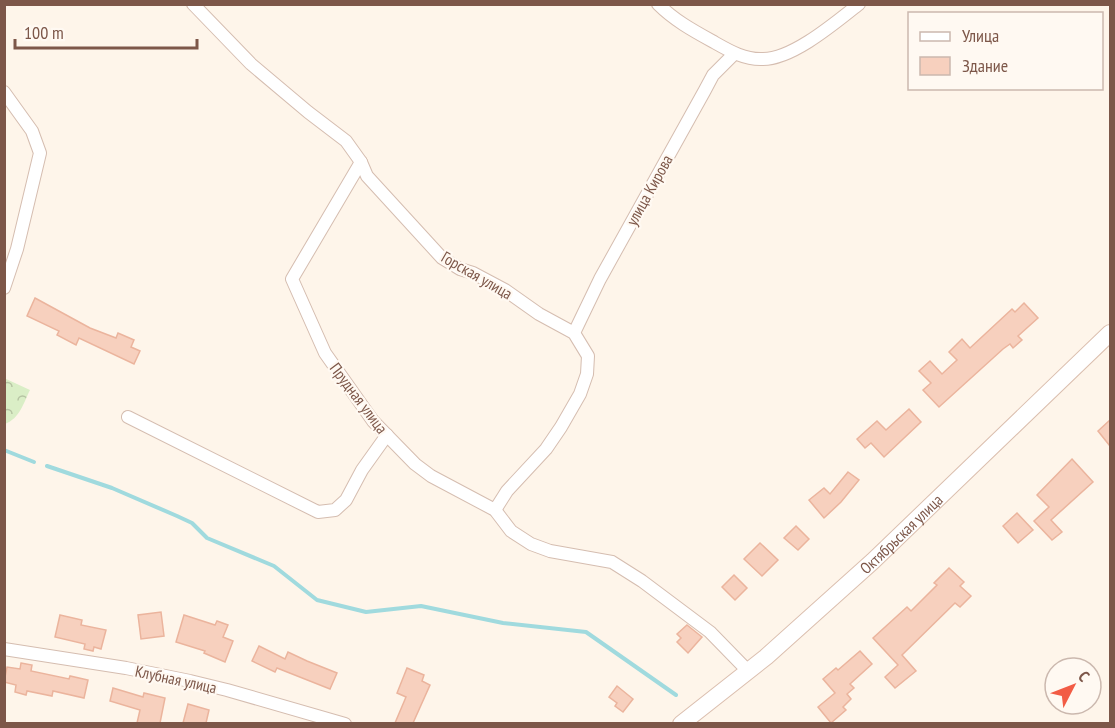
<svg xmlns="http://www.w3.org/2000/svg" width="1115" height="728" font-family="'PT Sans Narrow',sans-serif">
<style>
.park{fill:url(#park-crowns)}
.lines{fill:none;stroke-linecap:round;stroke-linejoin:round}
.stream{stroke:#a0dade;stroke-width:4}
.building{fill:#f7d0be;stroke:#ebb49d;stroke-width:1.5}
.minor-casing{stroke:#d5bdb0;stroke-width:14}
.secondary-casing{stroke:#dbbfaf;stroke-width:18}
.minor{stroke:#fff;stroke-width:12}
.secondary{stroke:#fff;stroke-width:16}
.labels{text-anchor:middle;stroke-width:4.5;stroke-linejoin:round;paint-order:stroke}
.street-label{font-size:16px;fill:#7d5749;stroke:#fff9f2}
</style>
<defs>
<pattern id="park-crowns" width="20" height="18" patternUnits="userSpaceOnUse" patternTransform="scale(1.5)"><rect width="20" height="18" fill="#daeec6"/><path d="M2 6a3 3 0 1 1 6 0M12 15a3 3 0 1 1 6 0" fill="none" stroke="#b6c4a3"/></pattern>
</defs>
<rect width="100%" height="100%" fill="#fef5ea"/>
<!-- park -->
<path class="park" d="M 4,378 L 30,390 C 23,404 20,418 5,424 Z"/>
<g class="lines">
<!-- stream -->
<g class="stream">
<path d="M 4,450 L 34,462"/>
<path d="M 47,466 L 112,488 L 177,516 L 192,523 L 207,538 L 274,566 L 317,600 L 366,612 L 421,606 L 503,623 L 586,632 L 676,695"/>
</g>
</g>
<!-- building -->
<g class="building">
<path d="M 35,298 L 90,328 L 116,338 L 118,333 L 134,340 L 131,347 L 140,351 L 134,364 L 79,338 L 76,345 L 57,335 L 59,331 L 27,316 Z"/>
<path d="M 1024,303 L 1038,318 L 1018,336 L 1022,340 L 1013,348 L 1010,344 L 1003,349 L 939,407 L 923,390 L 931,383 L 919,371 L 930,361 L 942,374 L 957,360 L 949,352 L 962,339 L 970,348 L 1012,309 L 1015,312 Z"/>
<path d="M 909,409 L 921,422 L 884,457 L 871,443 L 865,448 L 857,439 L 877,421 L 886,430 Z"/>
<path d="M 1110,420 L 1110,446 L 1098,431 Z"/>
<path d="M 1072,459 L 1093,482 L 1051,520 L 1062,532 L 1052,540 L 1034,521 L 1049,507 L 1037,495 Z"/>
<path d="M 848,472 L 859,480 L 841,502 L 824,518 L 809,500 L 824,488 L 830,494 Z"/>
<path d="M 1017,513 L 1033,530 L 1018,543 L 1003,526 Z"/>
<path d="M 796,526 L 809,539 L 798,550 L 784,538 Z"/>
<path d="M 760,543 L 778,560 L 762,576 L 744,559 Z"/>
<path d="M 949,568 L 964,582 L 960,586 L 971,596 L 960,607 L 955,603 L 902,655 L 916,671 L 895,688 L 885,677 L 898,665 L 873,638 L 907,607 L 911,611 L 937,585 L 934,583 Z"/>
<path d="M 734,575 L 747,588 L 735,600 L 722,587 Z"/>
<path d="M 161,612 L 164,636 L 141,639 L 138,615 Z"/>
<path d="M 60,615 L 82,620 L 81,625 L 106,630 L 101,649 L 94,647 L 93,651 L 84,649 L 85,644 L 55,637 Z"/>
<path d="M 184,615 L 215,625 L 217,621 L 228,625 L 223,637 L 233,641 L 225,662 L 204,653 L 205,651 L 176,642 Z"/>
<path d="M 687,625 L 702,637 L 688,653 L 677,642 L 681,638 L 677,634 Z"/>
<path d="M 259,646 L 285,659 L 288,652 L 307,661 L 337,673 L 330,689 L 277,668 L 275,672 L 252,661 Z"/>
<path d="M 860,651 L 872,664 L 850,684 L 854,688 L 847,694 L 851,699 L 843,707 L 846,710 L 831,723 L 818,707 L 835,693 L 823,679 L 836,668 L 838,670 Z"/>
<path d="M 21,663 L 32,665 L 31,671 L 69,679 L 70,676 L 88,680 L 84,698 L 53,691 L 52,696 L 27,691 L 26,695 L 15,692 L 16,685 L 4,682 L 7,667 L 20,669 Z"/>
<path d="M 407,668 L 424,675 L 422,681 L 430,685 L 413,723 L 395,723 L 406,697 L 397,693 Z"/>
<path d="M 617,686 L 633,699 L 623,712 L 615,706 L 617,703 L 609,697 Z"/>
<path d="M 113,688 L 143,697 L 144,693 L 165,698 L 160,723 L 137,723 L 140,710 L 110,701 Z"/>
<path d="M 188,704 L 209,710 L 206,723 L 183,723 Z"/>
</g>
<g class="lines">
<!-- minor casing -->
<g class="minor-casing">
<g id="minor">
<path d="M 193,4 L 251,64 L 308,112 L 346,141 L 361,162 L 367,176 L 442,258 L 460,269 L 473,273 L 505,290 L 539,314 L 574,333 L 588,356 L 587,374 L 580,394 L 561,427 L 546,449 L 507,491 L 495,510"/>
<path d="M 658,4 C 674,20 692,30 712,41 C 728,50 744,60 763,59 C 793,59 836,22 859,4"/>
<path d="M 4,92 L 32,131 L 40,153 L 17,249 L 4,288"/>
<path d="M 361,162 L 292,279 L 325,353 L 373,421 L 415,464 L 431,476 L 495,510 L 511,531 L 531,544 L 550,551 L 612,562 L 642,581 L 710,632 L 748,671"/>
<path d="M 574,333 L 600,279 L 705,90 L 713,75 L 734,54"/>
<path d="M 128,417 L 318,512 L 335,510 L 346,500 L 362,470 L 387,435"/>
<path d="M 4,649 L 126,668 L 190,681 L 227,690 L 345,724"/>
</g>
</g>
<!-- secondary casing -->
<g class="secondary-casing">
<g id="secondary">
<path id="s1" d="M 681,724 L 766,657 L 873,561 L 1110,333"/>
</g>
</g>
<!-- minor -->
<use href="#minor" class="minor"/>
<!-- secondary -->
<use href="#secondary" class="secondary"/>
</g>
<g class="labels">
<!-- street labels -->
<g class="street-label">
<text transform="translate(649 190) rotate(-61)" y="6">улица Кирова</text>
<text transform="translate(477 275) rotate(30)" y="6">Горская улица</text>
<text transform="translate(359 398) rotate(53)" y="6">Прудная улица</text>
<text dy="6" stroke="none"><textPath href="#s1" startOffset="291">Октябрьская улица</textPath></text>
<text transform="translate(176 679) rotate(12)" y="6">Клубная улица</text>
</g>
</g>
<!-- border -->
<rect width="1115" height="728" fill="none" stroke="#7d5749" stroke-width="12"/>
<!-- legend -->
<rect x="908" y="12" width="195" height="78" fill="#fff9f2" stroke="#cbb8ae" stroke-width="1.5"/>
<rect x="920" y="32" width="30" height="9" fill="#ffffff" stroke="#cbb8ae" stroke-width="1.5"/>
<text x="962" y="42" font-size="18" fill="#7d5749">Улица</text>
<rect x="920" y="57" width="30" height="18" fill="#f7d0be" stroke="#cbb8ae" stroke-width="1.5"/>
<text x="962" y="72" font-size="18" fill="#7d5749">Здание</text>
<!-- north arrow -->
<g transform="translate(1073 686) rotate(48)"><circle r="28" fill="#fff9f2" stroke="#cbb8ae" stroke-width="1.5"/>
<path d="M0-4.5L10 22L0 15L-10 22Z" fill="#f25c45"/>
<text y="-9" font-size="16" font-weight="bold" text-anchor="middle" fill="#7d5749">С</text>
</g>
<!-- scale -->
<path d="M15 39v9h182v-9" fill="none" stroke="#7d5749" stroke-width="3"/>
<text x="24" y="39" font-size="18" fill="#7d5749" stroke="#fff9f2" stroke-width="4.5" paint-order="stroke">100 m</text>
</svg>
